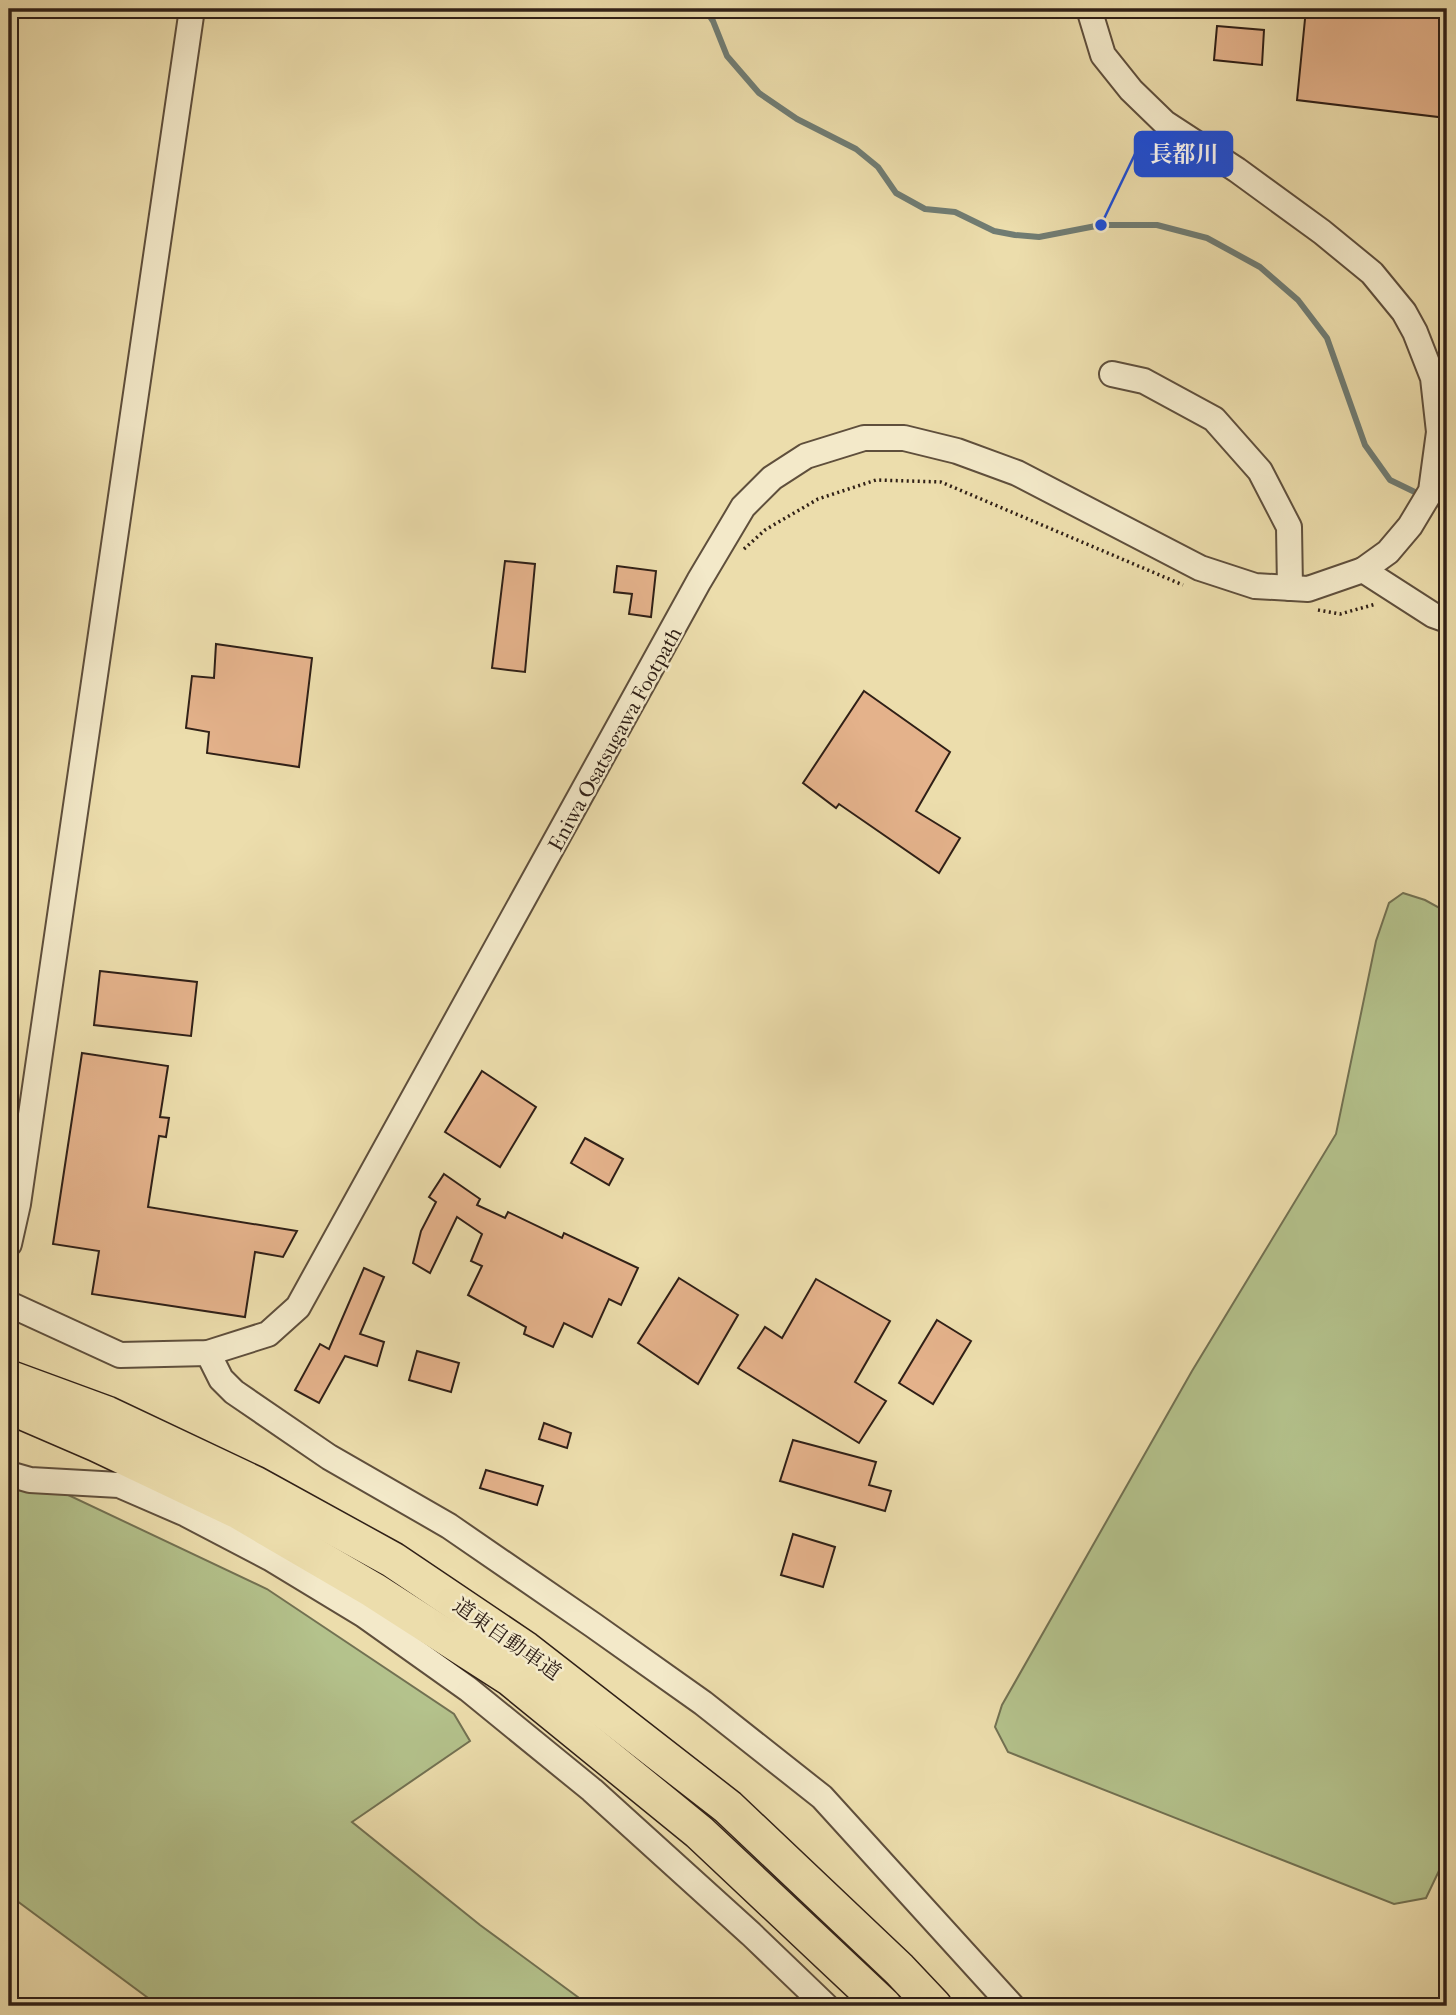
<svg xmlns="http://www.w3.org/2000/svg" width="1456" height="2015" font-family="'IM FELL French Canon','Noto Serif JP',serif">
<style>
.green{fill:#b4c28c;stroke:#727152;stroke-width:2}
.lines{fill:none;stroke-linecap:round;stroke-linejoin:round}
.stream{stroke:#707c73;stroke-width:6}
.building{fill:#e4b28b;stroke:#302017;stroke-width:2}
.minor-casing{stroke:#5f4f3c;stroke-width:28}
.highway-casing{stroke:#302017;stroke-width:38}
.path{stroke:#302017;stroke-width:3.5;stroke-dasharray:2 3.5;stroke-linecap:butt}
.minor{stroke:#f3e9c9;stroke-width:24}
.highway{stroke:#ecddac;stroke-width:35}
.labels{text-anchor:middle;stroke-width:5;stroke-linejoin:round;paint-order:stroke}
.street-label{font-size:21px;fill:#302017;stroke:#f3e9c9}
.leader{fill:none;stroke:#1d4ed8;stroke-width:2.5}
.callout-dot{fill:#1d4ed8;stroke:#f3e9c9;stroke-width:2.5}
.callout{fill:#1d4ed8;stroke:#1d4ed8;stroke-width:2.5}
.callout-label{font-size:23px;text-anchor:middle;font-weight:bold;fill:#fff}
</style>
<rect width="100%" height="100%" fill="#ecddac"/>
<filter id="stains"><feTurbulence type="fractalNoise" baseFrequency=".00286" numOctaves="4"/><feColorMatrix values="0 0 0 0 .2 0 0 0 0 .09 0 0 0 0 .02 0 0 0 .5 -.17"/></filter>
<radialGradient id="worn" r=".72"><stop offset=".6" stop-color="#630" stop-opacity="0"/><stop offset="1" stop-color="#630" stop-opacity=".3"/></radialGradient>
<!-- green -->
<g class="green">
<path d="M 1403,893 L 1425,900 L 1447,912 L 1447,1854 L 1426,1898 L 1394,1904 L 1008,1752 L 995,1727 L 1002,1705 L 1192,1371 L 1336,1134 L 1376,941 L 1389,903 Z"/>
<path d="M 9,1467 L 267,1589 L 454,1714 L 470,1741 L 352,1822 L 480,1925 L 590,2006 L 159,2006 L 9,1895 Z"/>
</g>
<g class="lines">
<!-- stream -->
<g class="stream">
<path d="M 705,9 L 713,21 L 727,56 L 759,93 L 797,119 L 856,149 L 878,167 L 896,193 L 925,209 L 955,212 L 994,231 L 1015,235 L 1039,237 L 1101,225 L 1157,225 L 1207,238 L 1260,267 L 1298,300 L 1327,338 L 1365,445 L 1390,480 L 1421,495"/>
<path d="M 1430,500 L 1447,509"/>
</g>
</g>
<!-- building -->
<g class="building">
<path d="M 1306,9 L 1447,9 L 1447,118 L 1297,100 Z"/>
<path d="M 1217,26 L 1264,30 L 1262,65 L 1214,60 Z"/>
<path d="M 505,561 L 535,564 L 525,672 L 492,668 Z"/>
<path d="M 617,566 L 656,571 L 651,617 L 629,614 L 632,594 L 614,592 Z"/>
<path d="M 216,644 L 312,658 L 299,767 L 207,753 L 209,732 L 186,728 L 192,676 L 214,678 Z"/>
<path d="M 864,691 L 950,752 L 916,811 L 960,838 L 939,873 L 839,804 L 836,808 L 803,783 Z"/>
<path d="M 100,971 L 197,982 L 191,1036 L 94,1025 Z"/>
<path d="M 82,1053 L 168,1066 L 160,1117 L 169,1118 L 166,1137 L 159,1136 L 148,1207 L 297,1231 L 283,1257 L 255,1252 L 245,1317 L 92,1294 L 99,1251 L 53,1244 Z"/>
<path d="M 482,1071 L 536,1107 L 500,1167 L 445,1132 Z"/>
<path d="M 585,1138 L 623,1159 L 609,1185 L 571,1163 Z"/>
<path d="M 444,1174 L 480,1199 L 477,1205 L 505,1218 L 508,1212 L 562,1238 L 564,1233 L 638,1268 L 621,1305 L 609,1299 L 592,1337 L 564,1323 L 553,1347 L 524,1334 L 526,1327 L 468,1295 L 482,1266 L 471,1261 L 482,1234 L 457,1217 L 430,1273 L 413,1263 L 421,1231 L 436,1202 L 429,1197 Z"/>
<path d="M 364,1268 L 384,1277 L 360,1334 L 384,1342 L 377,1366 L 345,1356 L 319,1403 L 295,1390 L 320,1344 L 329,1349 Z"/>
<path d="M 679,1278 L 738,1315 L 698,1384 L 638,1343 Z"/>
<path d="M 816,1279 L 890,1321 L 855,1382 L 886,1401 L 859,1443 L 738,1368 L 765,1327 L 782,1338 Z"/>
<path d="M 937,1320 L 971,1341 L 933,1404 L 899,1383 Z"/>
<path d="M 417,1351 L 459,1363 L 451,1392 L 409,1380 Z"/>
<path d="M 544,1423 L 571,1433 L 567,1448 L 539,1439 Z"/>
<path d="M 793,1440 L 876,1462 L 869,1485 L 891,1491 L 885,1511 L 780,1481 Z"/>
<path d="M 486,1470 L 543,1486 L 537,1505 L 480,1488 Z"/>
<path d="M 793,1534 L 835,1547 L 823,1587 L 781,1575 Z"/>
</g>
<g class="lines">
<!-- minor casing -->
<g class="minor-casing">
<g id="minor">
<path d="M 1112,374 L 1144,381 L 1214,419 L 1260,471 L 1289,527 L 1290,588"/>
<path d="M 1363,570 L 1433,615 L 1447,620"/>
<path d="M 9,1244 L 18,1204 L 192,9"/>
<path d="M 9,1304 L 120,1355 L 208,1353 L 268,1334 L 298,1307 L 699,581 L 743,507 L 772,478 L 806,456 L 864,438 L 904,438 L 957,451 L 1017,473 L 1200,568 L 1255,586 L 1308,589 L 1363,570 L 1388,552 L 1410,526 L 1431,491 L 1439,432 L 1433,378 L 1415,332 L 1404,312 L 1372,273 L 1322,232 L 1237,170 L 1165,123 L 1131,90 L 1103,55 L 1089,9"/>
<path d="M 208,1353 L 221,1379 L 234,1392 L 329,1457 L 449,1526 L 593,1625 L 703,1703 L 822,1797 L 1012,2006"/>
<path d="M 9,1474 L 30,1480 L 119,1485 L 186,1514 L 270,1558 L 364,1615 L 468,1689 L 592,1790 L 751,1934 L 826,2006"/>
</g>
</g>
<!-- highway casing -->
<g class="highway-casing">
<g id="highway">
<path d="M 9,1378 L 107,1414 L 255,1484 L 393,1560 L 525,1649 L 728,1807 L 899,1969 L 934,2006"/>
<path d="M 9,1406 L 97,1444 L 238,1511 L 373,1590 L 510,1678 L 699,1832 L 884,2006"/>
</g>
</g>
<!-- path -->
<g class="path">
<path d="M 744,549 L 765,530 L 818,499 L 876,480 L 941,482 L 1183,585"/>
<path d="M 1318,610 L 1340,614 L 1376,604"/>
</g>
<!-- minor -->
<use href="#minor" class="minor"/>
<!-- highway -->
<use href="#highway" class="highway"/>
</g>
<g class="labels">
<!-- street labels -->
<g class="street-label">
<text transform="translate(615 739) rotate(-61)" y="7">Eniwa Osatsugawa Footpath</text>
<text transform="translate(507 1639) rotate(35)" y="7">道東自動車道</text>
</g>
</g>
<!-- callouts -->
<path class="leader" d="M1101 225L1135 154"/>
<circle class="callout-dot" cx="1101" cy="225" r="7"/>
<rect class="callout" x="1135" y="132" width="97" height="44" rx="7"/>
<g class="callout-label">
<text x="1184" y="162">長都川</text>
</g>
<!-- margin -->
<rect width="1456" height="2015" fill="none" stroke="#ecddac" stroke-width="35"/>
<rect x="10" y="10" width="1435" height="1994" fill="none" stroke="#302017" stroke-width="3.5"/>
<rect x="18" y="18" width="1421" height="1980" fill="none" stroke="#302017" stroke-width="2"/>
<rect width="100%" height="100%" filter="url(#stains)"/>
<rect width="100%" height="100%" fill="url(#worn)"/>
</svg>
